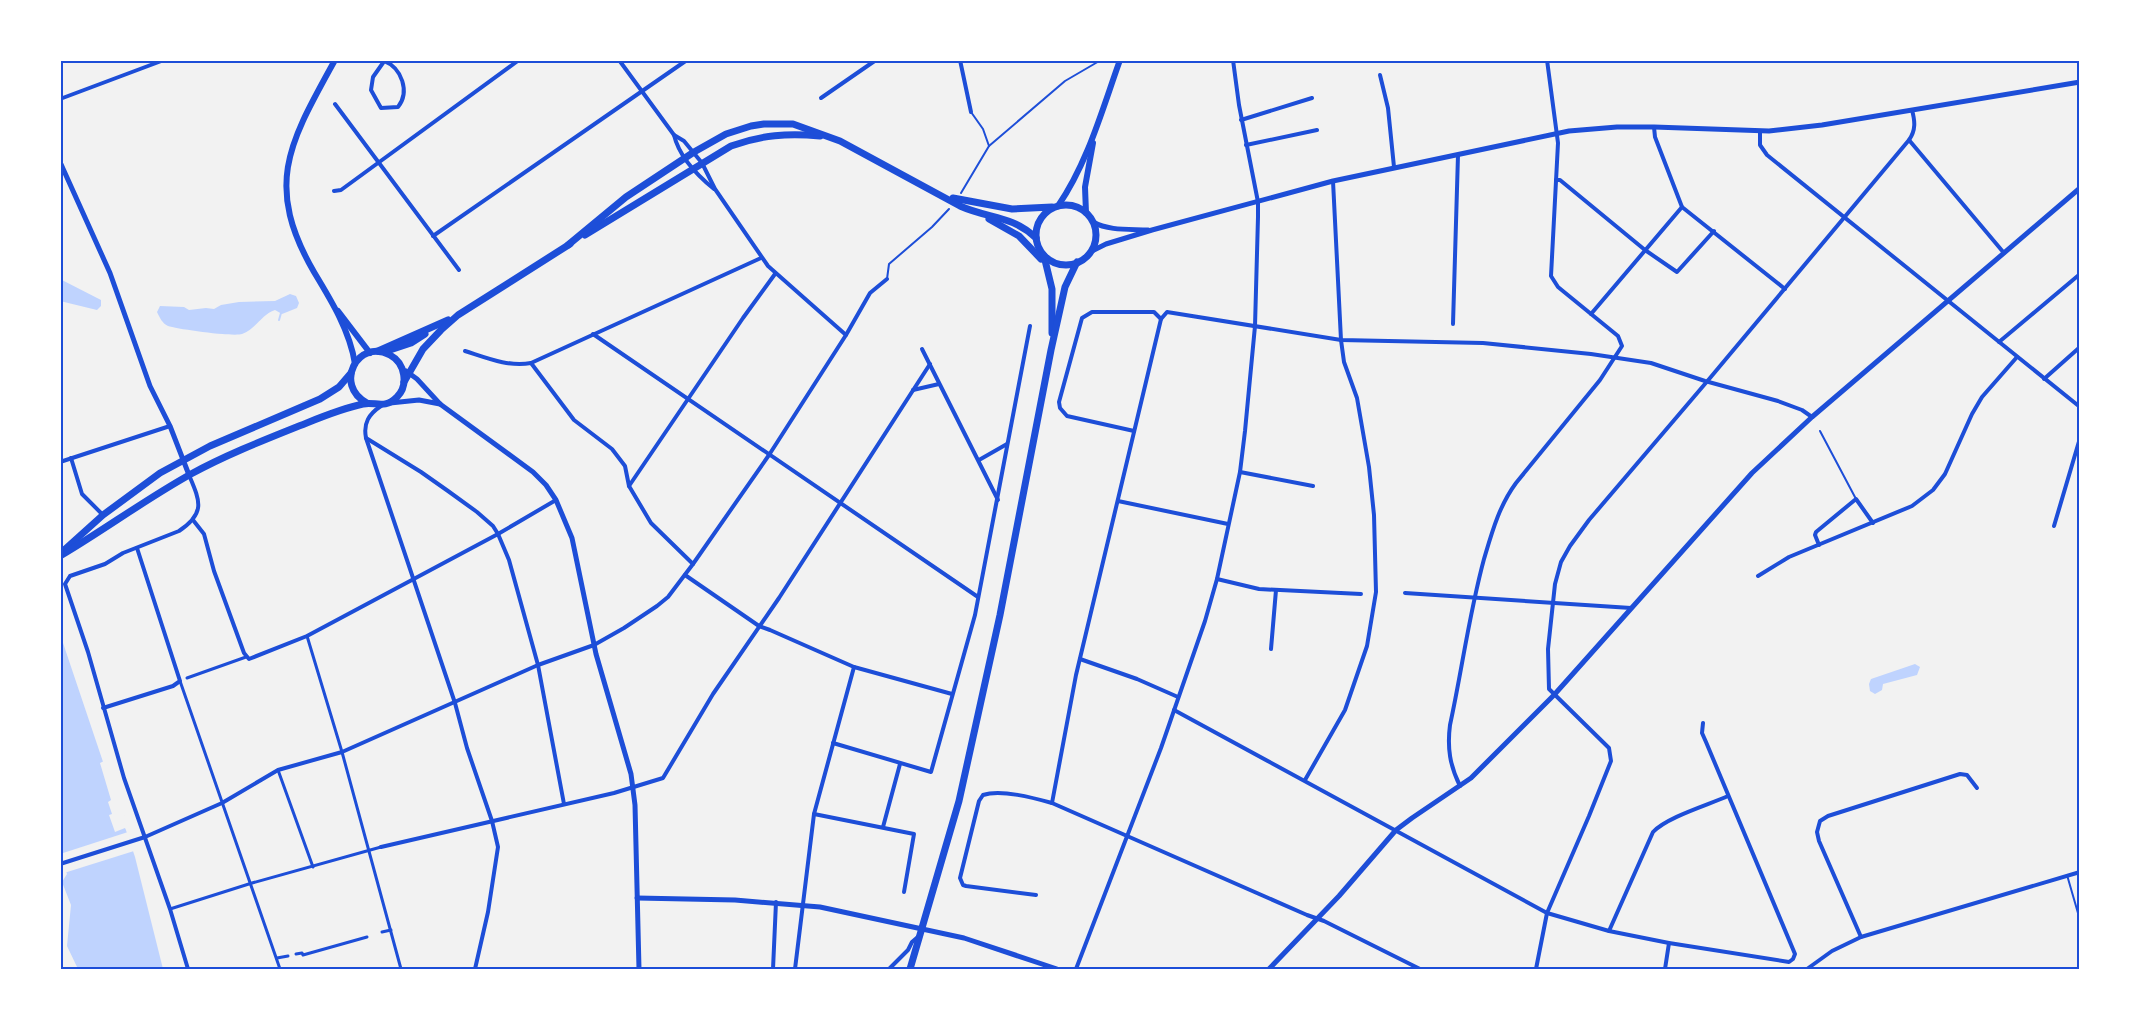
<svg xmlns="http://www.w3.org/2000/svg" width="2140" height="1029" font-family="Inter,sans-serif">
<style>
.water{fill:#bfd3fe}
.pier{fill:#f2f2f2}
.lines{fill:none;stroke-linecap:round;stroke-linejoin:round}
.stream{stroke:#bfd3fe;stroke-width:2}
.service{stroke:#1d4ed8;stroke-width:2}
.pedestrian{stroke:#1d4ed8;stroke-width:3}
.minor{stroke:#1d4ed8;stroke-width:4}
.tertiary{stroke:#1d4ed8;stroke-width:5}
.secondary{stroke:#1d4ed8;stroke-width:6}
.trunk{stroke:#1d4ed8;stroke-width:7}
.neatline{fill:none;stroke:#1d4ed8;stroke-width:2}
</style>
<rect width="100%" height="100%" fill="#f2f2f2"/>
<!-- water -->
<g class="water">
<path d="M 60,279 L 101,300 L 101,306 L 97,310 L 60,301 Z"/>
<path d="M 290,294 L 296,296 L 299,303 L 297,308 L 282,314 L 275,310 C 262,314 256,329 242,334 C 233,337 177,329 168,326 C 162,323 160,318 157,312 L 160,306 L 184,307 L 189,310 L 206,308 L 214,309 L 221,305 L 239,302 L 275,301 Z"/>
<path d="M 60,634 L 135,857 L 163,969 L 78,969 L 67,946 L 71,905 L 62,882 L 67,874 L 60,856 Z"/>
<path d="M 1915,664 L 1920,667 L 1917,675 L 1883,684 L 1882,690 L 1875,694 L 1870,691 L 1869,684 L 1871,679 Z"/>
</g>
<!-- pier -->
<g class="pier">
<path d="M 104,761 L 106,767 L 108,767 L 129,829 L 127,830 L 125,828 L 115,832 L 109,815 L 112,814 L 108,802 L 111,800 L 100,763 Z"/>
<path d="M 128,832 L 134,851 L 64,873 L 60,854 Z"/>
</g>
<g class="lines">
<!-- stream -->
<path class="stream" d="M 279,320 L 281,313"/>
<!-- service -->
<g class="service">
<path d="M 971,112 L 983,129 L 989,146"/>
<path d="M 961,193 L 989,146 L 1065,81 L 1101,60"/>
<path d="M 887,279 L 889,264 L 932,227 L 949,209"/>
<path d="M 1820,431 L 1856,499"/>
<path d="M 2067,875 L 2080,920"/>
</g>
<!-- pedestrian -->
<g class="pedestrian">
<path d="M 307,636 L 342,752 L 401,969"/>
<path d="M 187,678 L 246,657"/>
<path d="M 180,681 L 280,969"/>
<path d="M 278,770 L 313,867"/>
<path d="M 170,909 L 252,883 L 381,847"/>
<path d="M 382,932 L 391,930"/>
<path d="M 296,954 L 302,953 L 303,955 L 367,937"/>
<path d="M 277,958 L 288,956"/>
</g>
<!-- minor -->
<g class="minor">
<path d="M 619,60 L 674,135 C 679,156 698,176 714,189"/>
<path d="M 960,60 L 971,112"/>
<path d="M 384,61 C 402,68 410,92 398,107 L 381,108 L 371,90 L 373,77 L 385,60"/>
<path d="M 1380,75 L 1388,108 L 1394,167"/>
<path d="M 821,98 L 876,60"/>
<path d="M 60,99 L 164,60"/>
<path d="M 335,104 L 459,270"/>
<path d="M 1241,120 L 1312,98"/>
<path d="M 1654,127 L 1655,137 L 1682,207 L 1785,289"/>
<path d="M 1760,131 L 1760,145 L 1767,155 L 2080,407"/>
<path d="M 674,135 L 684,141 L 702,163 L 715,189 L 768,266 L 846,335"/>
<path d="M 1909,140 L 2004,253"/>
<path d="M 1246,145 L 1317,130"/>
<path d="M 1556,180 L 1560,180 L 1645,250 L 1677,272 L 1714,231"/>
<path d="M 334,191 L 341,190 L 519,60"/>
<path d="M 433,236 L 687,60"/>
<path d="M 1591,314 L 1682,207"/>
<path d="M 1453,324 L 1458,155"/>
<path d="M 593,334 L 978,597"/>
<path d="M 1999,342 L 2080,274"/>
<path d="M 922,349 L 998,500"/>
<path d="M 465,351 C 487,358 508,367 531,363 L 761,258"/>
<path d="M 531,363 L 574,420 L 612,449 L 625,466 L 629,486 L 651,523 L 693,564"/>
<path d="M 2044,379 L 2080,347"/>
<path d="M 913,390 L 939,384"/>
<path d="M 381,406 C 369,414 363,423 366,438 L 455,703 L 467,748 L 492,821 L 498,847 L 488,912 L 475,969"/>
<path d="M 1134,431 L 1067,416 L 1060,408 L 1059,402 L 1082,318 L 1092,312 L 1154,312 L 1161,319"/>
<path d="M 366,438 L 421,472 L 448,491 L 477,512 L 493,526 L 498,534 L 509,560 L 538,665 L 564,804"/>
<path d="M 71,458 L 82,494 L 103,515"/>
<path d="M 979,460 L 1007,444"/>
<path d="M 60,462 L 170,426"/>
<path d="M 1240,472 L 1313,486"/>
<path d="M 629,486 L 743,318 L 775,274"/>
<path d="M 1118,501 L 1228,524"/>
<path d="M 193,520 L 204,534 L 214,571 L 244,653 L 249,659 L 307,636 L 498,534 L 556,500"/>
<path d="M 2054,526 L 2080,438"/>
<path d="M 1819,545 L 1815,535 L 1816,532 L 1856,499 L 1873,523"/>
<path d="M 685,575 L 759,626 L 770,630 L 854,667 L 952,694"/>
<path d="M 1758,576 L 1789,557 L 1912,506 L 1933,490 L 1945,474 L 1972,414 L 1982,397 L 2017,357"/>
<path d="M 1217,579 L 1259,589 L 1361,594"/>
<path d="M 1405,593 L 1631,608"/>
<path d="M 1271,649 L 1276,590"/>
<path d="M 1080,659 L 1137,679 L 1178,697"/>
<path d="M 103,708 L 173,686 L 180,681 L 137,548"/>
<path d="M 1174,710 L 1547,913 L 1609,931 L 1669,943 L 1789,962 L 1793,959 L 1795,954 L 1706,742 L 1702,733 L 1703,723"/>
<path d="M 833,743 L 931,772 L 975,615 L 1030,326"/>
<path d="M 1305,780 L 1345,710 L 1367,646 L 1376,592 L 1374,515 L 1369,467 L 1357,398 L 1344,362 L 1341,340 L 1333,181"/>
<path d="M 1460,786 C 1450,766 1447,748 1450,725 C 1462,670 1469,614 1484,559 C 1492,532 1499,506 1516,483 L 1600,380 L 1622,346 L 1618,336 L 1558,287 L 1551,276 L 1558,143 L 1547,60"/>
<path d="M 1052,803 L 1076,675 L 1161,319 L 1167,312 L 1341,340 L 1483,343 L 1591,354 L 1651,363 L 1705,381 L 1778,401 L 1802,410 L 1812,417"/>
<path d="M 814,814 L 914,834 L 904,892"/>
<path d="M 883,827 L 900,764"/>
<path d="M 381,847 L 614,793 L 663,778 L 713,694 L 779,598 L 930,364"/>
<path d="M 60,864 L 145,837 L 222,803 L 278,770 L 342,752 L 538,665 L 594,645 L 624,628 L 657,606 L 668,597 L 693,564 L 769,455 L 846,335 L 870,293 L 887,279"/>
<path d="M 1036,895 L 966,886 L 963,885 L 960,878 L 979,801 L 983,795 C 1001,789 1034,798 1052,803 L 1307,915 L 1324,921 L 1420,969"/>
<path d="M 1609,931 L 1653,832 C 1667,817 1708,805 1728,796"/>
<path d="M 1861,937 L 1819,841 L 1817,832 L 1820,821 L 1828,816 L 1960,774 L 1967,775 L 1977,788"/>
<path d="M 188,969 L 170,909 L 124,778 L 88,652 L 65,584 L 70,576 L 105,564 L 123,553 L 179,531 C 206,513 200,501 189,475"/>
<path d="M 773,969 L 776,902"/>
<path d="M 795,969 L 814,814 L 854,667"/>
<path d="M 889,969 L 908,950 L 912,942 L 919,936"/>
<path d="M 1076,969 L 1161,748 L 1205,621 L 1217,579 L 1240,472 L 1245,431 L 1255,326 L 1258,217 L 1258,202 L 1239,105 L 1233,60"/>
<path d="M 1536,969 L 1547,913 L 1589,816 L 1611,761 L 1609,748 L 1549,689 L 1548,649 L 1555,584 L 1561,562 L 1570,546 L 1589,520 L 1710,378 L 1909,140 C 1916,130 1915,121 1912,110"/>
<path d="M 1665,969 L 1669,943"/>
<path d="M 1807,969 L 1832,951 L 1861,937 L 2080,872"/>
</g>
<!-- tertiary -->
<g class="tertiary">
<path d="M 60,162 L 110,273 L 150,386 L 170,426 L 189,475"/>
<path d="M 1093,222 C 1109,231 1129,229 1148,230"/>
<path d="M 1090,252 L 1106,244 L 1152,230 L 1333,181 L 1569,131 L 1617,127 L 1654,127 L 1769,131 L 1822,125 L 2080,82"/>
<path d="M 406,371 L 417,379 L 440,404 L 533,472 L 546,485 L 556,500 L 572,538 L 596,654 L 631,774 L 635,805 L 639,969"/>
<path d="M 390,403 L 419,400 L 440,404"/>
<path d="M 637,898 L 735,900 L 820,907 L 964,938 L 1057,969"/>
<path d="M 1269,969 L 1339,896 L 1396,830 L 1412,818 L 1471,778 L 1554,695 L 1752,473 L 1812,417 L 2080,188"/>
</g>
<!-- secondary -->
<g class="secondary">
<path d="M 335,60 C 290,142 263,184 314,272 C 331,300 350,331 355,364"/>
<path d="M 1058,206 C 1088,162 1102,110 1120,60"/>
<path d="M 1086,213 L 1085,187 L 1093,143"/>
<path d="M 338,311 L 370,353"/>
</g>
<!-- trunk -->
<g class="trunk">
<path d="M 953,198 L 1012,209 L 1052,207"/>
<circle cx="1066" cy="235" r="30"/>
<path d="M 989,219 L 1019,236 L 1041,259"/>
<path d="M 585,235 L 731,146 C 761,135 788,133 820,136"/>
<path d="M 568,245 L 626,197 L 694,152 L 726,134 L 751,126 L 764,124 L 793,124 L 840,141 L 960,206 C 989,219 1012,215 1036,238"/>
<path d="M 1044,256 L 1052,289 L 1052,333"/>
<path d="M 378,351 L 448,320"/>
<path d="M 384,352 L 411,343 L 425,334"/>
<path d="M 404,382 L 423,349 L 441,330 L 458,315 L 570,244"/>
<path d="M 63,551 L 103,515 L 160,473 L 210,446 L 320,399 L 339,387 L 351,373"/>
<path d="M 60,556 C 104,530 146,499 191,474 C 224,456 259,442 294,428 C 317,419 339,409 363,404 C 375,401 384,410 397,397 C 409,385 405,363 390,355 C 358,338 333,385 367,403"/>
<path d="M 910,969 L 959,801 L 1000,615 L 1051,350 L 1065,287 L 1077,262"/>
</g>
</g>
<!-- border -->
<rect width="2140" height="1029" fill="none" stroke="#ffffff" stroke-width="123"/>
<rect x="62" y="62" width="2016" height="906" class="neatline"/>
</svg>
